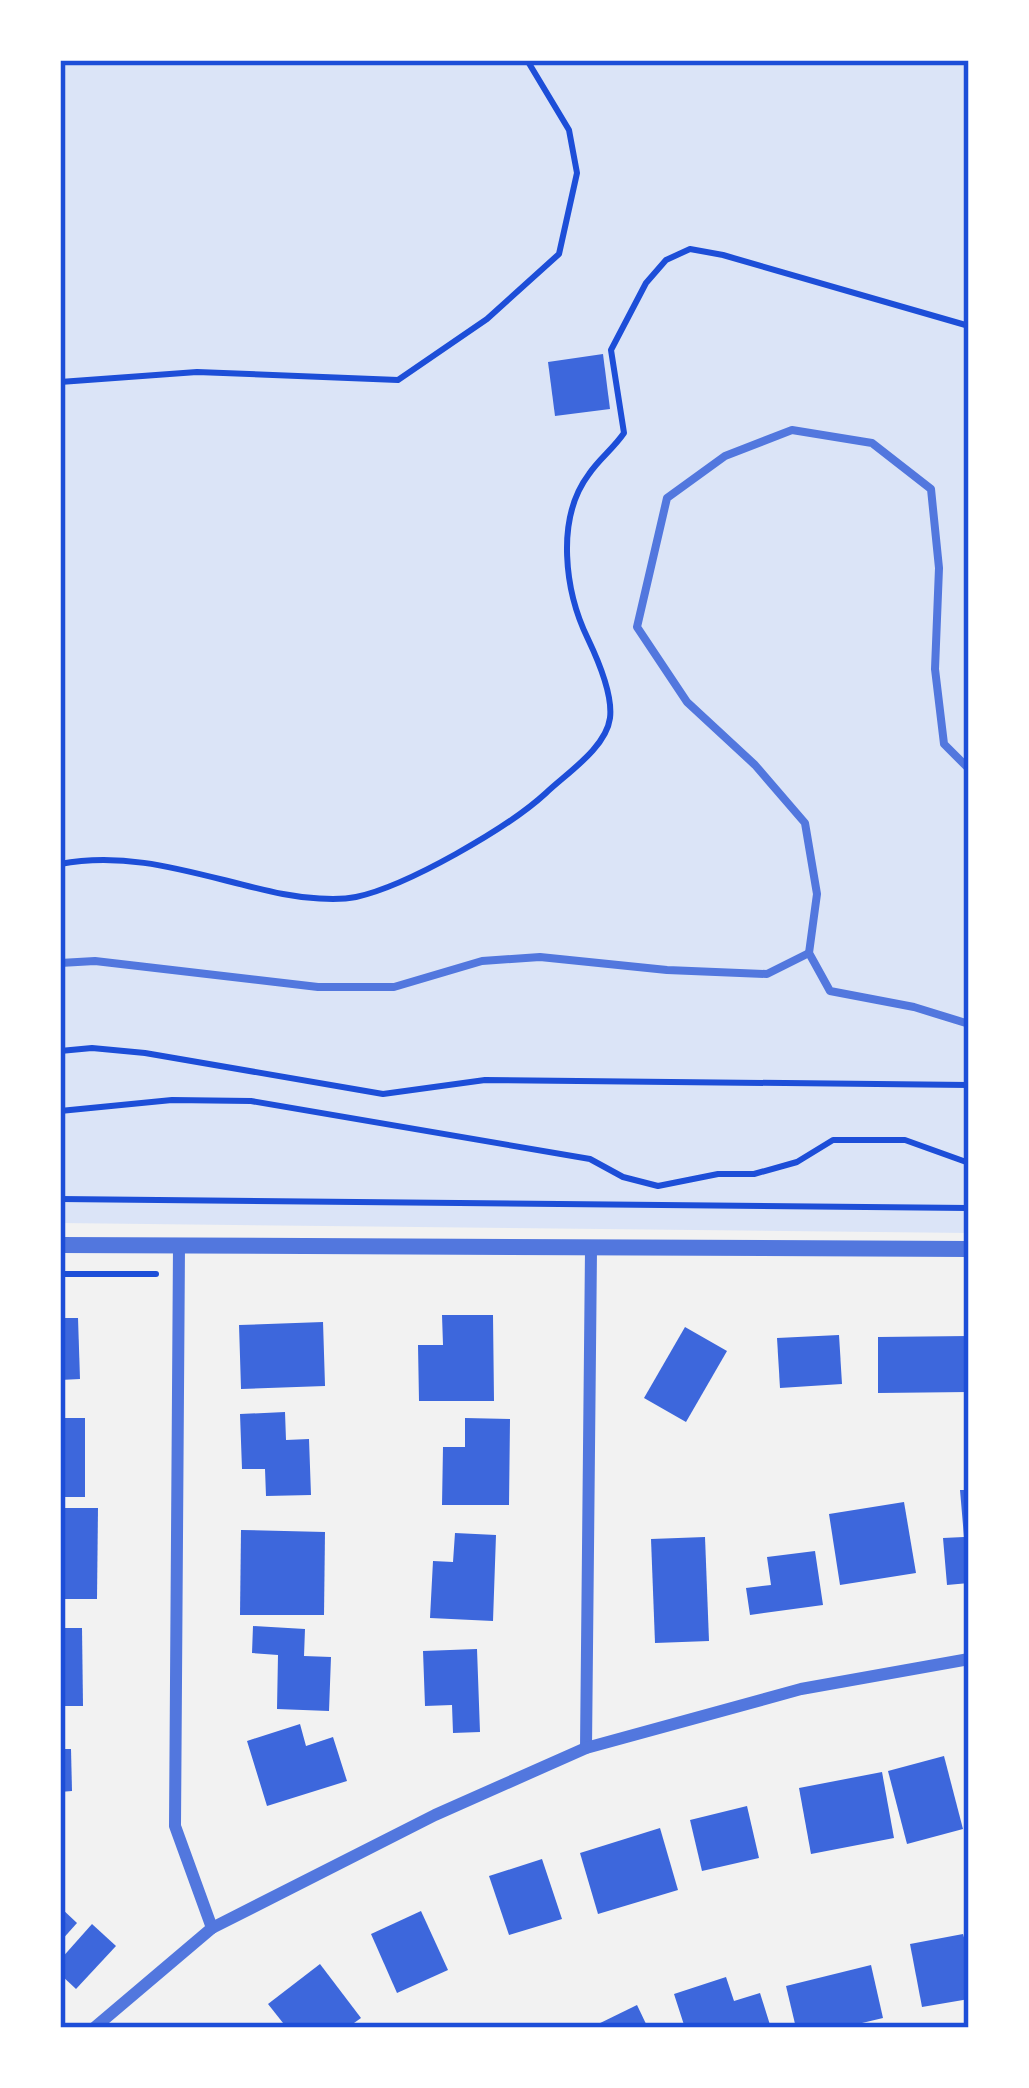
<svg xmlns="http://www.w3.org/2000/svg" width="1029" height="2088" font-family="Arial,sans-serif">
<style>
.green{fill:#dbe4f7}
.building{fill:#3d67dc}
.lines{fill:none;stroke-linecap:round;stroke-linejoin:round}
.path{stroke:#1d4ed8;stroke-width:6}
.service{stroke:#5277de;stroke-width:8}
.minor{stroke:#5277de;stroke-width:12}
.tertiary{stroke:#5277de;stroke-width:16}
.neatline{fill:none;stroke:#1d4ed8;stroke-width:4.5}
</style>
<rect width="100%" height="100%" fill="#f2f2f2"/>
<!-- green -->
<path class="green" d="M 60,60 L 969,60 L 969,1233 L 60,1223 Z"/>
<!-- building -->
<g class="building">
<path d="M 603,354 L 610,409 L 555,416 L 548,362 Z"/>
<path d="M 442,1315 L 493,1315 L 494,1401 L 419,1401 L 418,1345 L 443,1345 Z"/>
<path d="M 60,1318 L 78,1318 L 80,1379 L 60,1380 Z"/>
<path d="M 323,1322 L 325,1386 L 241,1389 L 239,1325 Z"/>
<path d="M 685,1327 L 727,1351 L 686,1422 L 644,1398 Z"/>
<path d="M 839,1335 L 842,1384 L 780,1388 L 777,1338 Z"/>
<path d="M 969,1336 L 969,1392 L 878,1393 L 878,1337 Z"/>
<path d="M 285,1412 L 286,1440 L 309,1439 L 311,1495 L 266,1496 L 265,1469 L 242,1469 L 240,1414 Z"/>
<rect x="60" y="1418" width="25" height="79"/>
<path d="M 465,1418 L 510,1419 L 509,1505 L 442,1505 L 443,1447 L 465,1447 Z"/>
<path d="M 960,1490 L 969,1490 L 969,1583 L 947,1585 L 943,1538 L 964,1537 Z"/>
<path d="M 904,1502 L 916,1573 L 840,1585 L 829,1514 Z"/>
<path d="M 60,1508 L 98,1508 L 97,1599 L 60,1599 Z"/>
<path d="M 241,1530 L 325,1532 L 324,1615 L 240,1615 Z"/>
<path d="M 455,1533 L 496,1535 L 493,1621 L 430,1618 L 433,1561 L 453,1562 Z"/>
<path d="M 705,1537 L 709,1641 L 655,1643 L 651,1539 Z"/>
<path d="M 815,1551 L 823,1605 L 750,1615 L 746,1588 L 771,1585 L 767,1557 Z"/>
<path d="M 253,1626 L 305,1629 L 304,1656 L 331,1657 L 329,1711 L 277,1709 L 278,1655 L 252,1653 Z"/>
<path d="M 60,1628 L 82,1628 L 83,1706 L 60,1706 Z"/>
<path d="M 477,1649 L 480,1732 L 453,1733 L 452,1705 L 425,1706 L 423,1651 Z"/>
<path d="M 300,1724 L 306,1746 L 333,1737 L 347,1781 L 267,1806 L 247,1741 Z"/>
<path d="M 60,1749 L 71,1749 L 72,1791 L 60,1792 Z"/>
<path d="M 944,1756 L 963,1829 L 907,1844 L 888,1771 Z"/>
<path d="M 882,1772 L 894,1838 L 811,1854 L 799,1788 Z"/>
<path d="M 747,1806 L 759,1858 L 702,1871 L 690,1820 Z"/>
<path d="M 660,1828 L 678,1890 L 598,1914 L 580,1853 Z"/>
<path d="M 542,1859 L 562,1919 L 509,1935 L 489,1876 Z"/>
<path d="M 60,1907 L 77,1923 L 60,1942 Z"/>
<path d="M 421,1911 L 448,1970 L 397,1993 L 371,1934 Z"/>
<path d="M 92,1924 L 116,1946 L 76,1989 L 60,1974 L 60,1960 Z"/>
<path d="M 963,1934 L 969,1955 L 969,1999 L 922,2007 L 910,1944 Z"/>
<path d="M 320,1964 L 361,2018 L 347,2028 L 287,2028 L 268,2004 Z"/>
<path d="M 871,1965 L 883,2018 L 841,2028 L 796,2028 L 786,1986 Z"/>
<path d="M 726,1977 L 734,2001 L 760,1993 L 771,2028 L 685,2028 L 674,1994 Z"/>
<path d="M 637,2005 L 648,2028 L 590,2028 Z"/>
</g>
<g class="lines">
<!-- path -->
<g class="path">
<path d="M 60,382 L 197,372 L 398,380 L 487,319 L 559,254 L 577,173 L 569,130 L 527,60"/>
<path d="M 60,864 C 137,849 208,879 283,894 C 303,898 336,901 356,897 C 407,886 508,828 546,793 C 567,773 606,748 610,718 C 613,694 598,660 588,639 C 565,592 555,519 589,474 C 599,459 613,449 624,433 L 611,350 L 646,283 L 666,260 L 690,249 L 723,255 L 969,326"/>
<path d="M 60,1051 L 92,1048 L 145,1053 L 383,1094 L 485,1080 L 969,1085"/>
<path d="M 60,1111 L 172,1100 L 251,1101 L 590,1159 L 623,1177 L 658,1186 L 718,1174 L 754,1174 L 797,1162 L 833,1140 L 905,1140 L 969,1163"/>
<path d="M 60,1199 L 969,1208"/>
<path d="M 60,1274 L 156,1274"/>
</g>
<!-- service -->
<g class="service">
<path d="M 969,769 L 944,744 L 935,669 L 939,568 L 931,489 L 872,443 L 792,430 L 725,456 L 667,498 L 637,627 L 687,702 L 755,765 L 805,823 L 817,894 L 809,953 L 830,991 L 914,1007 L 969,1024"/>
<path d="M 60,963 L 95,961 L 318,987 L 394,987 L 482,961 L 540,957 L 667,970 L 767,974 L 809,953"/>
</g>
<!-- minor -->
<g class="minor">
<path d="M 179,1246 L 175,1826 L 212,1928"/>
<path d="M 586,1748 L 591,1250"/>
<path d="M 94,2028 L 212,1928 L 435,1815 L 586,1748 L 801,1689 L 969,1659"/>
</g>
<!-- tertiary -->
<path class="tertiary" d="M 60,1245 L 969,1249"/>
</g>
<!-- border -->
<rect width="1029" height="2088" fill="none" stroke="#ffffff" stroke-width="126"/>
<rect x="63" y="63" width="903" height="1962" class="neatline"/>
</svg>
